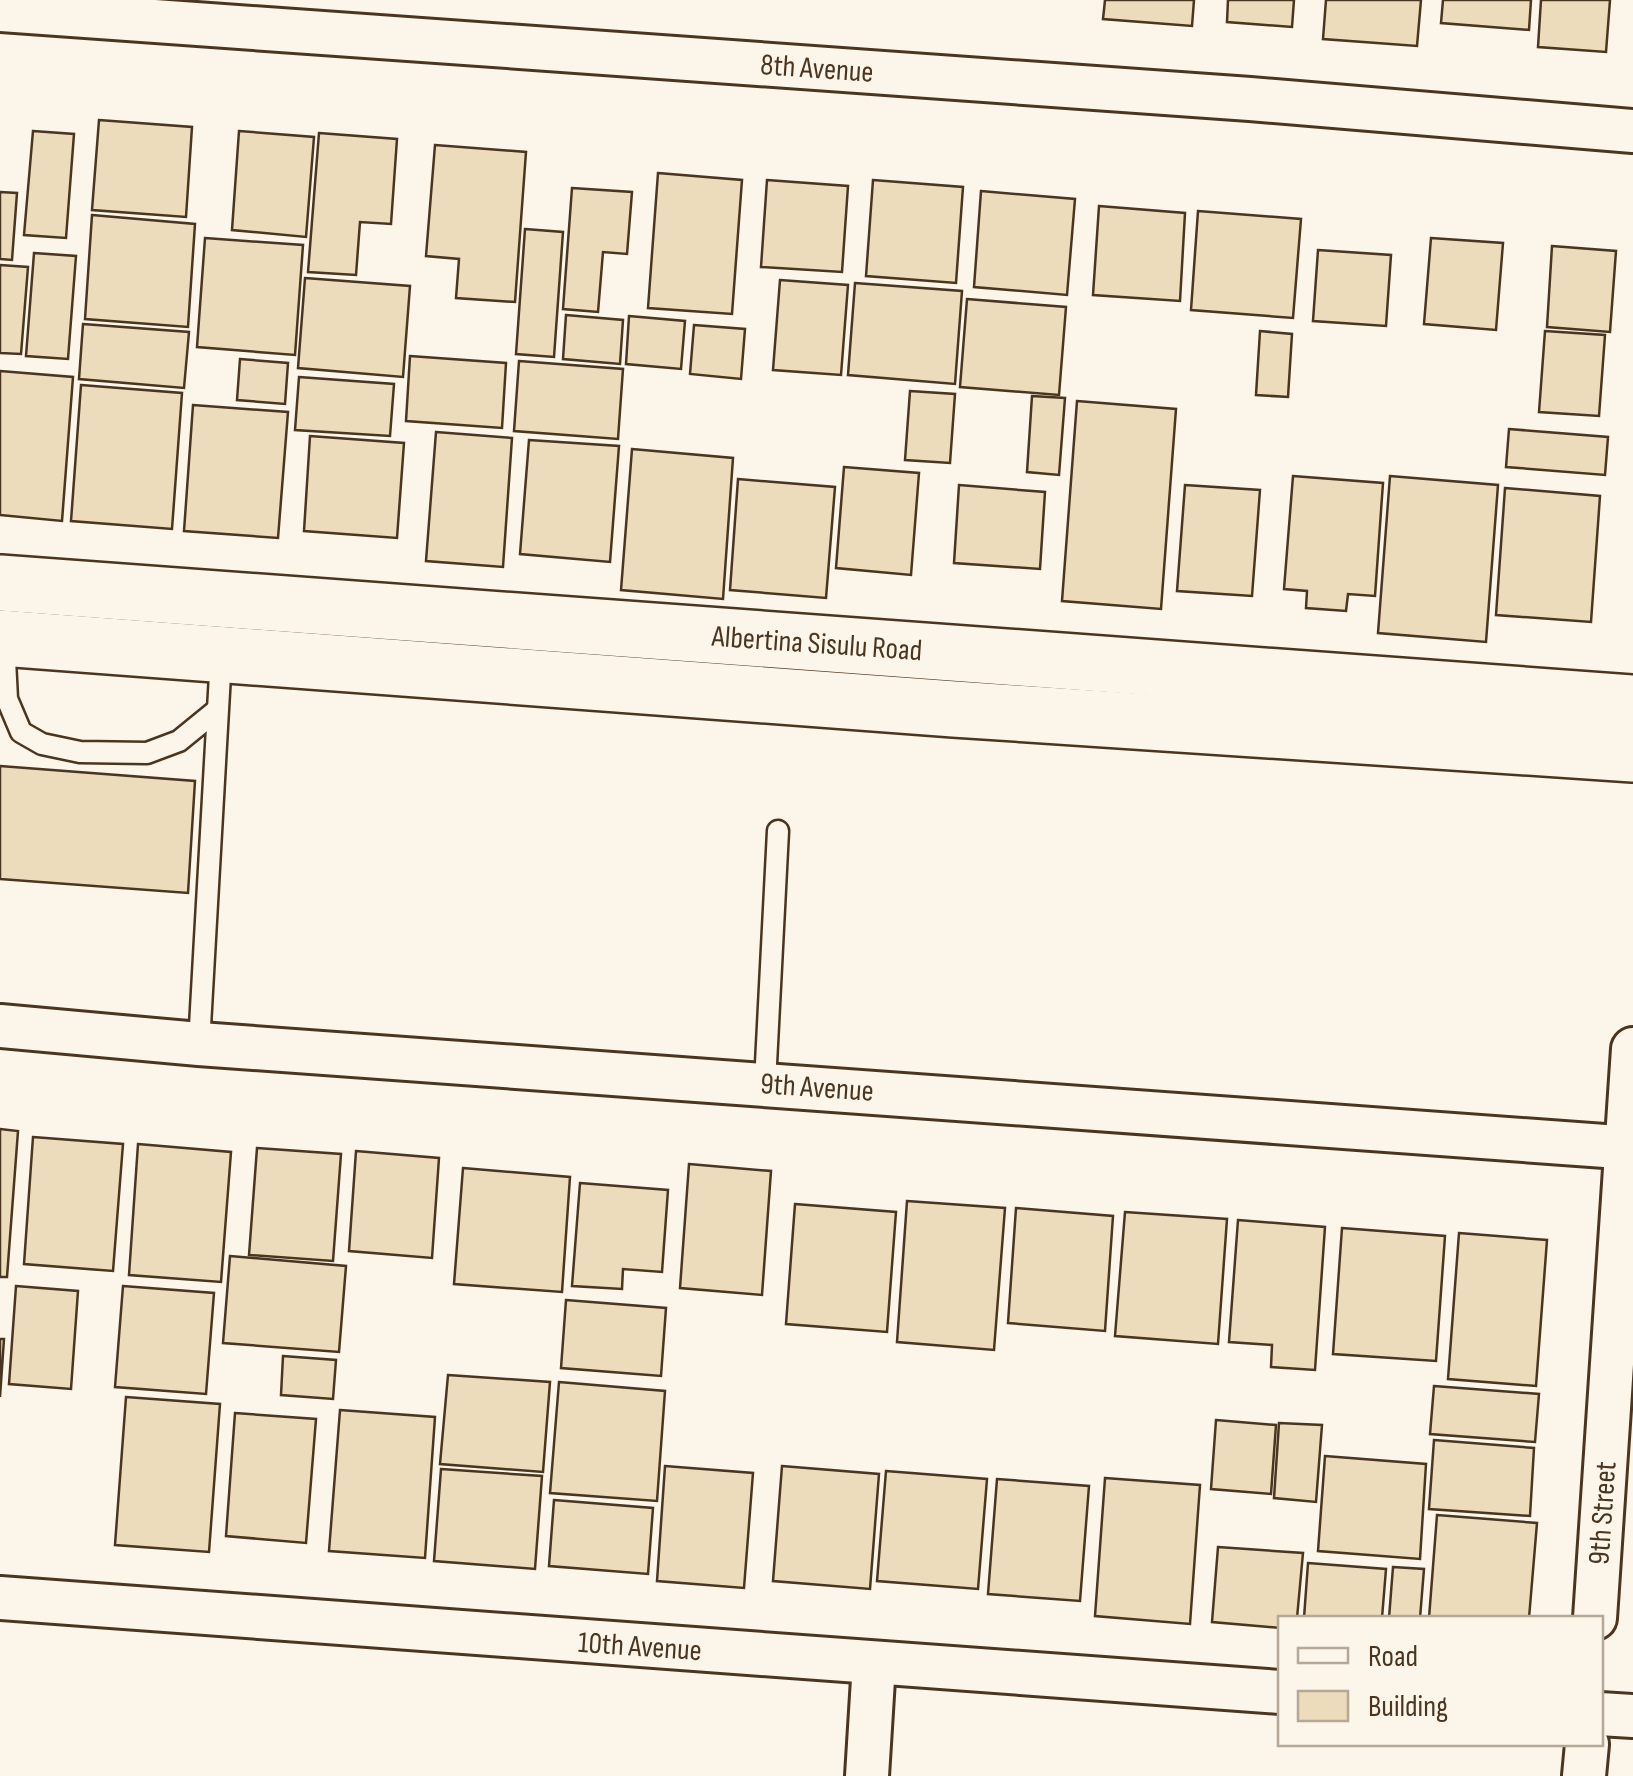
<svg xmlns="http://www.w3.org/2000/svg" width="1633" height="1776" font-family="'Sofia Sans Condensed',sans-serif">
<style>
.building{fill:#ecdcbc;stroke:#4a3520;stroke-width:2.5}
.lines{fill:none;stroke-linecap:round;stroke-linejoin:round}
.service-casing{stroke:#4a3520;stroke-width:25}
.minor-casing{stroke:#4a3520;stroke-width:48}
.primary-casing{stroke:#4a3520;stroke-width:60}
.service{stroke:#fbf6e9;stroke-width:20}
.minor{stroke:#fbf6e9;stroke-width:42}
.primary{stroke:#fbf6e9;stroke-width:55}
.labels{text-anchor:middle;stroke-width:8;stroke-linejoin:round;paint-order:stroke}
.street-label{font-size:30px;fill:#4a3520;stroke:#fbf6e9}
</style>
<rect width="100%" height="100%" fill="#fbf6e9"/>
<!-- building -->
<g class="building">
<path d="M 1105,0 L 1194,0 L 1192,26 L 1103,19 Z"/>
<path d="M 1228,0 L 1294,0 L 1292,27 L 1227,22 Z"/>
<path d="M 1326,0 L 1421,0 L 1417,46 L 1323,39 Z"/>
<path d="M 1443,0 L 1531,0 L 1529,30 L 1441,23 Z"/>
<path d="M 1541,0 L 1610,0 L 1606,52 L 1538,47 Z"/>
<path d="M 99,120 L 192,127 L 186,217 L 92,210 Z"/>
<path d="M 33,131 L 74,134 L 66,238 L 24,235 Z"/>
<path d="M 239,131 L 314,137 L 306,237 L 232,230 Z"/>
<path d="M 319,133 L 397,139 L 391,224 L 360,222 L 356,275 L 308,272 Z"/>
<path d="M 435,145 L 526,152 L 515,302 L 456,298 L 459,259 L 426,256 Z"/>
<path d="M 658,173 L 742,180 L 732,314 L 648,308 Z"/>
<path d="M 767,180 L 848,186 L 842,272 L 761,267 Z"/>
<path d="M 873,180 L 963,187 L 956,283 L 866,276 Z"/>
<path d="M 572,188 L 632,192 L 627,254 L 603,252 L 598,312 L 563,309 Z"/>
<path d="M 981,191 L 1075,199 L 1067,295 L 974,287 Z"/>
<path d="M 0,192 L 17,193 L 12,260 L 0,259 Z"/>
<path d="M 1099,206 L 1185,213 L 1180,301 L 1093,295 Z"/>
<path d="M 1198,211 L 1301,219 L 1293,318 L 1191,310 Z"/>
<path d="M 92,215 L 195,224 L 188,327 L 85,319 Z"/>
<path d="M 525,229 L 563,232 L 554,357 L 516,354 Z"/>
<path d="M 205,238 L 303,245 L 295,355 L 197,347 Z"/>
<path d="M 1431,238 L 1503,243 L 1496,330 L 1424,324 Z"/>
<path d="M 1552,246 L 1616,251 L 1610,332 L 1547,327 Z"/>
<path d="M 1318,250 L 1391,255 L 1386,326 L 1313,321 Z"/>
<path d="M 34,253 L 76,256 L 68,359 L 26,356 Z"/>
<path d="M 0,265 L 28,267 L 21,354 L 0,353 Z"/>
<path d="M 305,278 L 410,286 L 403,377 L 298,368 Z"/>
<path d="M 780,280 L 848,285 L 841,375 L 773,370 Z"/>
<path d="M 855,283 L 962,291 L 955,384 L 848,375 Z"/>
<path d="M 967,299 L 1066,307 L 1059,395 L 960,387 Z"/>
<path d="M 566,315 L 623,320 L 620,364 L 563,359 Z"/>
<path d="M 629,316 L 685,321 L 681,369 L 626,364 Z"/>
<path d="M 83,324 L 189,332 L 184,388 L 79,379 Z"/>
<path d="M 694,325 L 745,329 L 741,379 L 690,374 Z"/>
<path d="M 1260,331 L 1292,334 L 1288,397 L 1256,395 Z"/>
<path d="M 1545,331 L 1605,335 L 1599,416 L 1539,412 Z"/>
<path d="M 410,356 L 506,363 L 502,428 L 406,421 Z"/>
<path d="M 240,359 L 288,363 L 285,404 L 237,400 Z"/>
<path d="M 519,361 L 623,369 L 618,439 L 514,431 Z"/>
<path d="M 0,371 L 73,377 L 62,521 L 0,515 Z"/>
<path d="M 299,377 L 394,384 L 390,436 L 295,430 Z"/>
<path d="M 81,385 L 182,393 L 172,529 L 71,521 Z"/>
<path d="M 910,391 L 955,394 L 950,463 L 905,460 Z"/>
<path d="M 1032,396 L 1065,398 L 1059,475 L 1027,472 Z"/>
<path d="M 1077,401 L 1176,409 L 1161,609 L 1062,601 Z"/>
<path d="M 193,405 L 288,412 L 278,538 L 184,531 Z"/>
<path d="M 1509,429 L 1608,437 L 1605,475 L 1506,467 Z"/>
<path d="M 436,432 L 512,438 L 503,567 L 426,561 Z"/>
<path d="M 310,436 L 404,443 L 397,538 L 304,531 Z"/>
<path d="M 529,440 L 619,446 L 610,562 L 520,554 Z"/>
<path d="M 632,449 L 733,458 L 723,599 L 621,590 Z"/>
<path d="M 844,467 L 919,473 L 911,575 L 836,568 Z"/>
<path d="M 1293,476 L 1383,483 L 1375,596 L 1348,594 L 1346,611 L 1306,608 L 1307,591 L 1284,589 Z"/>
<path d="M 1390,476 L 1498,485 L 1486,642 L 1378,633 Z"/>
<path d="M 738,479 L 835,487 L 826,598 L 730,590 Z"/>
<path d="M 959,485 L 1045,492 L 1040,569 L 954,563 Z"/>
<path d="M 1185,485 L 1260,490 L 1252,596 L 1177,591 Z"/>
<path d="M 1505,488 L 1600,496 L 1591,622 L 1496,615 Z"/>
<path d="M 0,766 L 195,781 L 188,893 L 0,879 Z"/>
<path d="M 0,1129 L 18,1131 L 7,1277 L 0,1277 Z"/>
<path d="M 33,1137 L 123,1144 L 113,1271 L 24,1264 Z"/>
<path d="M 138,1144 L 231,1152 L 221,1282 L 129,1275 Z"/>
<path d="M 257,1148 L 341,1154 L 333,1261 L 249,1255 Z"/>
<path d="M 356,1151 L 439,1158 L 432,1258 L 349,1251 Z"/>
<path d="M 689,1164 L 771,1171 L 762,1295 L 680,1288 Z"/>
<path d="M 463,1168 L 570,1177 L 562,1292 L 454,1284 Z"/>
<path d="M 580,1183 L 668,1190 L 662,1272 L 623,1269 L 622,1289 L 572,1286 Z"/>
<path d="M 907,1201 L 1005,1208 L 994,1350 L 897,1342 Z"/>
<path d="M 795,1204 L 896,1212 L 887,1332 L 786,1324 Z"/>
<path d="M 1016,1208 L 1113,1216 L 1105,1331 L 1008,1323 Z"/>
<path d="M 1125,1212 L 1227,1219 L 1218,1344 L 1115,1336 Z"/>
<path d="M 1238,1220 L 1325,1227 L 1315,1370 L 1271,1367 L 1272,1345 L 1229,1342 Z"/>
<path d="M 1342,1228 L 1445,1236 L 1436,1361 L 1333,1354 Z"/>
<path d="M 1459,1233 L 1547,1240 L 1536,1386 L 1448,1379 Z"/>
<path d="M 230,1256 L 346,1266 L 339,1352 L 223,1343 Z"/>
<path d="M 16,1286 L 78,1291 L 71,1389 L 9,1384 Z"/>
<path d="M 123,1286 L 214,1293 L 206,1394 L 115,1387 Z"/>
<path d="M 566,1300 L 666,1308 L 661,1376 L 561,1368 Z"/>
<path d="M 0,1339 L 4,1339 L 0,1397 Z"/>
<path d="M 283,1356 L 336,1360 L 333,1399 L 281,1395 Z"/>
<path d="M 448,1375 L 550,1382 L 543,1472 L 440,1464 Z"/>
<path d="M 559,1382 L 665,1391 L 657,1501 L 550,1493 Z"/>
<path d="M 1434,1386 L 1539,1394 L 1535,1442 L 1430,1434 Z"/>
<path d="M 126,1397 L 220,1404 L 209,1552 L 115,1545 Z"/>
<path d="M 340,1410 L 435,1417 L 425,1558 L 329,1551 Z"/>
<path d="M 235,1413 L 316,1419 L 306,1543 L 226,1536 Z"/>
<path d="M 1216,1420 L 1276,1425 L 1271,1494 L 1211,1489 Z"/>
<path d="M 1279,1423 L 1322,1425 L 1316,1502 L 1274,1498 Z"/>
<path d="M 1434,1440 L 1534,1448 L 1530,1516 L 1429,1509 Z"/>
<path d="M 1325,1456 L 1426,1464 L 1420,1559 L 1318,1551 Z"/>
<path d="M 665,1466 L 753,1473 L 744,1588 L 657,1581 Z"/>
<path d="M 782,1466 L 879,1474 L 870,1589 L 773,1581 Z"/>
<path d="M 441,1469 L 542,1476 L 535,1569 L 434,1561 Z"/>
<path d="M 886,1471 L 987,1479 L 978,1589 L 877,1581 Z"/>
<path d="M 1105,1478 L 1200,1485 L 1190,1624 L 1095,1616 Z"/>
<path d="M 997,1479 L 1089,1486 L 1080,1601 L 988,1594 Z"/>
<path d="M 554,1500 L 653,1508 L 648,1574 L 549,1566 Z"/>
<path d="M 1437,1515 L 1537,1523 L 1529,1618 L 1429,1618 Z"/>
<path d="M 1218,1547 L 1303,1553 L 1297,1618 L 1280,1618 L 1280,1628 L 1212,1622 Z"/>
<path d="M 1308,1563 L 1386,1569 L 1382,1618 L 1304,1618 Z"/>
<path d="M 1393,1567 L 1424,1569 L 1420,1618 L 1389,1618 Z"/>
</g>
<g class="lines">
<!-- service casing -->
<g class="service-casing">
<g id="service">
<path d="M 4,640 L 7,699 L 21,732 L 42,744 L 80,752 L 147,753 L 179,741 L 217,710"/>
<path d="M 199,1044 L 221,657"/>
<path d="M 765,1083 L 778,831"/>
</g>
</g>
<!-- minor casing -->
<g class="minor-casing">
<g id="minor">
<path d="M 0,10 L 1250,99 L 1633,131"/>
<path d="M 0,1026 L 199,1044 L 1633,1148"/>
<path d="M 0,1598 L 1280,1692"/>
<path d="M 1595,1618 L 1633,1049"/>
<path d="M 1600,1714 L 1633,1716"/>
<path d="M 867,1776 L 874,1663"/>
<path d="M 1584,1776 L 1587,1744"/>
</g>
</g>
<!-- primary casing -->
<g class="primary-casing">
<g id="primary">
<path d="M 0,583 L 1633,703"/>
<path d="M 0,638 L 954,709 L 1633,754"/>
</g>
</g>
<!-- service -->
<use href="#service" class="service"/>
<!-- minor -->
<use href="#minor" class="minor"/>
<!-- primary -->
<use href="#primary" class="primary"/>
</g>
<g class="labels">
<!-- street labels -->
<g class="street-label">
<text transform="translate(817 68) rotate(4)" y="10">8th Avenue</text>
<text transform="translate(817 643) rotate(4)" y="10">Albertina Sisulu Road</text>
<text transform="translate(817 1087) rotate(4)" y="10">9th Avenue</text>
<text transform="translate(1602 1513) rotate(-86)" y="10">9th Street</text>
<text transform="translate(640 1646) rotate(4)" y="10">10th Avenue</text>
</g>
</g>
<!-- legend -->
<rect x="1278" y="1616" width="325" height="130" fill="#fbf6e9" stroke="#b4a999" stroke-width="2.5"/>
<rect x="1298" y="1648" width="50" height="15" fill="#fbf6e9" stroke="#b4a999" stroke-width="2.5"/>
<text x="1368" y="1666" font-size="30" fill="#4a3520">Road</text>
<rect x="1298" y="1691" width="50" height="30" fill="#ecdcbc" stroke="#b4a999" stroke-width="2.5"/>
<text x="1368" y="1716" font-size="30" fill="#4a3520">Building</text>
</svg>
